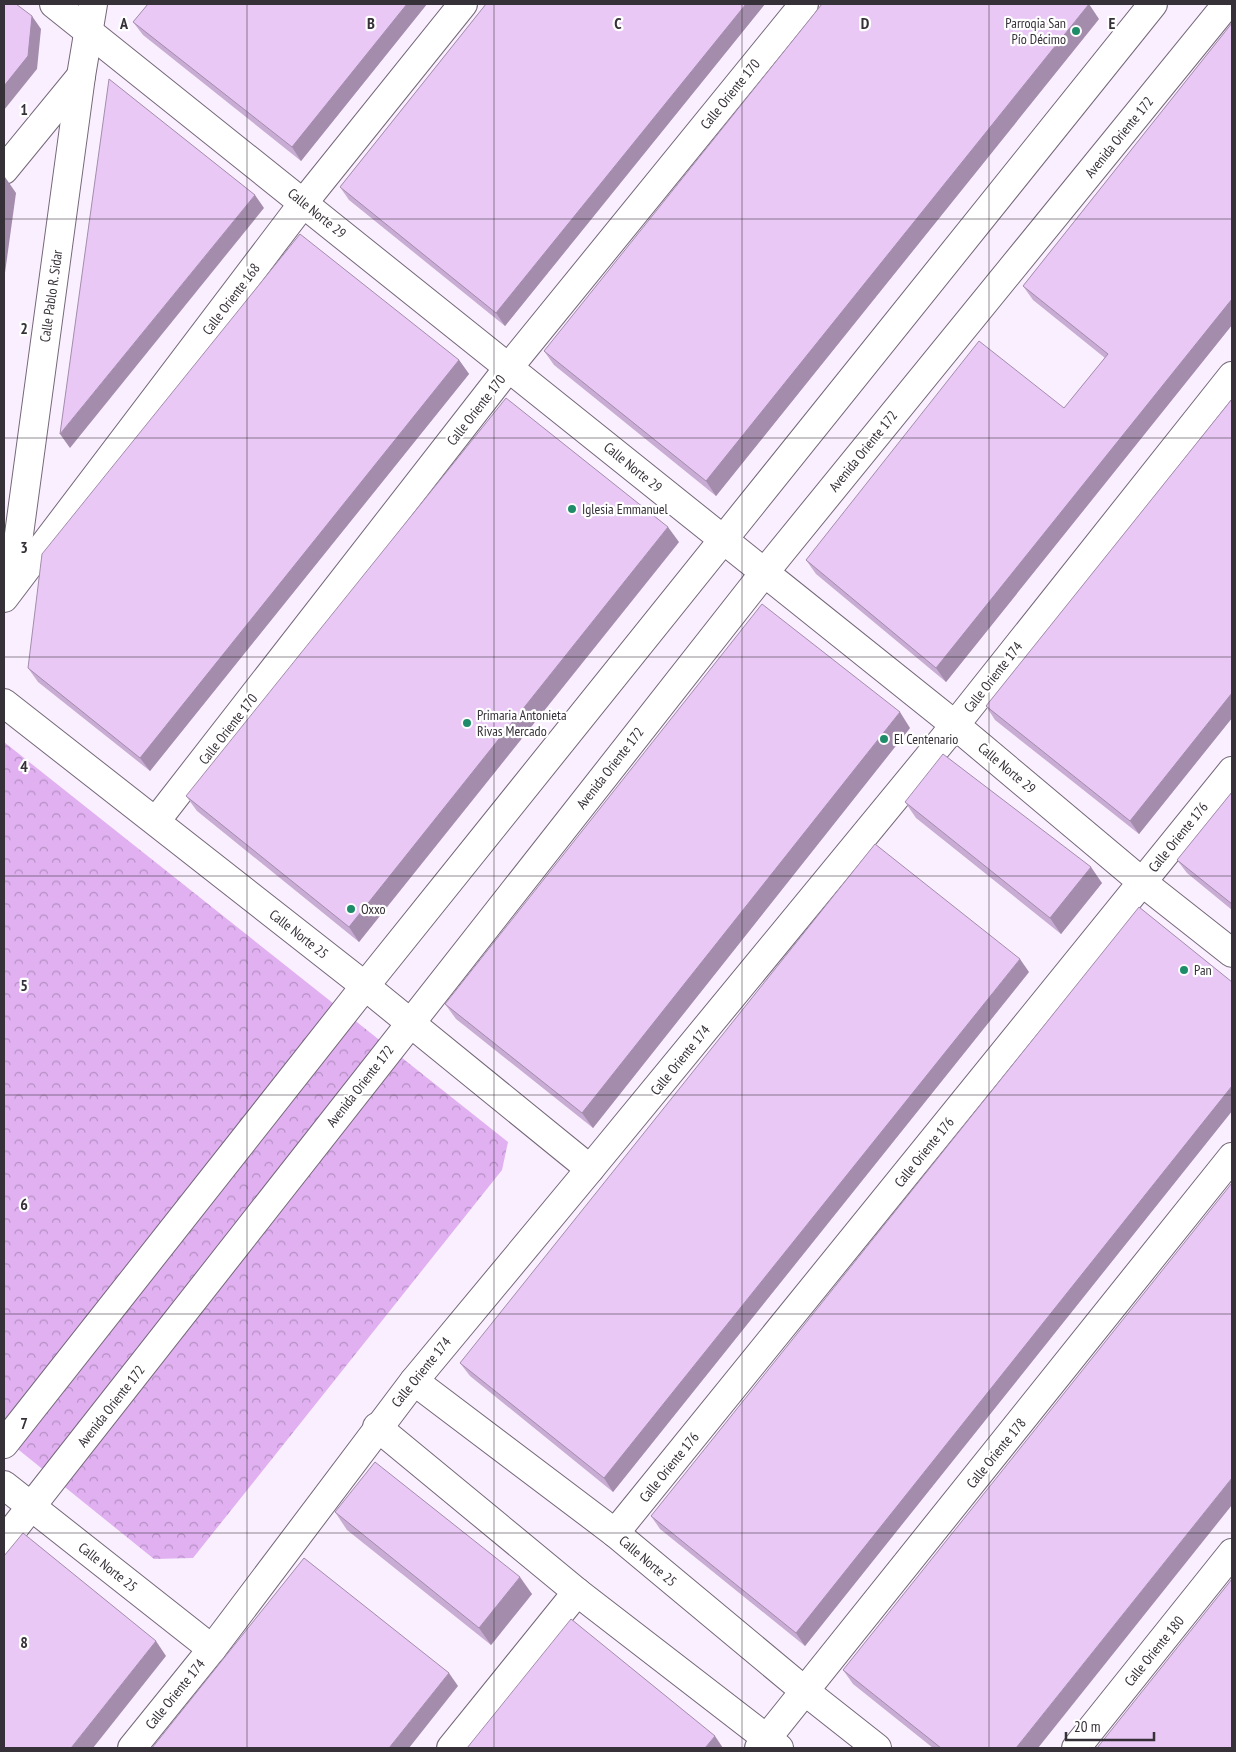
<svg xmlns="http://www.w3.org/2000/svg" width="1236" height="1752" font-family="'PT Sans Narrow',sans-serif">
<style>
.park{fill:url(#park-crowns)}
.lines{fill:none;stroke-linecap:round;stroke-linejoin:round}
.minor-casing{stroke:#756879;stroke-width:30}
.minor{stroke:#fff;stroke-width:28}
.wall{fill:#c8acd3}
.shaded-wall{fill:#a38cac}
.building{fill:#e9c8f5;stroke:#a38cac}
.grid{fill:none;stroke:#363138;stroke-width:1;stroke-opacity:0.55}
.poi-dot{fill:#1e8b69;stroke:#fff;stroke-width:2}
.labels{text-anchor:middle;stroke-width:4.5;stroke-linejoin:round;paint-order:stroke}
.poi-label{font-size:14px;fill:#363138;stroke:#fff;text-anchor:start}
.street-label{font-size:14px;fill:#363138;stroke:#fff}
.grid-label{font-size:16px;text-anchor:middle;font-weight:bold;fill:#363138;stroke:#fff;stroke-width:4.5;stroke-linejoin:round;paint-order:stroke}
</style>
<defs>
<pattern id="park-crowns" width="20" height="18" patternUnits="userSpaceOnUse" patternTransform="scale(1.25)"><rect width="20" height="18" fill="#e0b0f1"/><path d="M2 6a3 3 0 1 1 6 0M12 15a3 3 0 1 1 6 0" fill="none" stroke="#b690c4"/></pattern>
</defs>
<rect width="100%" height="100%" fill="#faefff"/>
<!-- park -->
<path class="park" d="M 4,742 L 508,1142 L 502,1170 L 193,1558 L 154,1559 L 4,1438 Z"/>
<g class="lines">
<!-- minor casing -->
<g class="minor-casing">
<g id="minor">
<path d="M 54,4 L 955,725 L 1142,882 L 1232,953"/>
<path d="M 4,170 L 81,76"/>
<path d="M 12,586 L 81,76 L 93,4"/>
<path d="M 4,598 L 304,202 L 463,4"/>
<path d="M 4,703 L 365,986 L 590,1169"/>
<path d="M 156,821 L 509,367 L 804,4"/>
<path d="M 414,1381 L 615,1533 L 806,1692 L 877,1748"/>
<path d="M 377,1427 L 577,1592 L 779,1748"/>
<path d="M 4,1444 L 365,986 L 1153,4"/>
<path d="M 4,1485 L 212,1649"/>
<path d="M 615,1533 L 1232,771"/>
<path d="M 4,1541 L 764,573 L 1227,4"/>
<path d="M 132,1748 L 212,1649 L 414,1381 L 590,1169 L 955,725 L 1232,376"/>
<path d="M 451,1748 L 577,1592"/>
<path d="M 759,1748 L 1232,1157"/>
<path d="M 1076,1748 L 1232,1553"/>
</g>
</g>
<!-- minor -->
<use href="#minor" class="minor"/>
</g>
<!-- wall -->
<g class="wall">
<path d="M 148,4 L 427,4 L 301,161 L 143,35 L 133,22 Z"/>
<path d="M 486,4 L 765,4 L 505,326 L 349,200 L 340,187 Z"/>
<path d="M 1099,19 L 716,496 L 554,365 L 544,351 Z"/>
<path d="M 1232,23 L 1232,325 L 946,682 L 816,574 L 806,560 L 1064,408 L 1105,358 L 1033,300 L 1023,286 Z"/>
<path d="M 459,360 L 469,374 L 150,771 L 38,682 L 28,668 Z"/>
<path d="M 1232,399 L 1232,718 L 1139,834 L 995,720 L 986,706 Z"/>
<path d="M 679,542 L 359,942 L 197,811 L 186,796 Z"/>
<path d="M 910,728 L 593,1128 L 456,1019 L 445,1004 Z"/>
<path d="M 1232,792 L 1232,910 L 1187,873 L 1177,860 Z"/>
<path d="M 905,802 L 1102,883 L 1061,934 L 916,818 Z"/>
<path d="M 1029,972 L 613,1492 L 470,1376 L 460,1363 Z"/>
<path d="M 1232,982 L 1232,1111 L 805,1646 L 660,1529 L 651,1516 Z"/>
<path d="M 335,1512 L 532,1594 L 491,1645 L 347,1530 Z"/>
<path d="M 843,1670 L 1038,1748 L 933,1748 L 853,1684 Z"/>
</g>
<!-- shaded-wall -->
<g class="shaded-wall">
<path d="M 407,4 L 427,4 L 301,161 L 292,147 Z"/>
<path d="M 746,4 L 765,4 L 505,326 L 496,313 Z"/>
<path d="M 1089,4 L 1099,19 L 716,496 L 706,481 Z"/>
<path d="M 32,16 L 41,29 L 37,69 L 4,110 L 4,86 Z"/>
<path d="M 5,177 L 16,193 L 4,280 L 4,186 Z"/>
<path d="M 255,195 L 264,208 L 70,448 L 60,434 Z"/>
<path d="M 1232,299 L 1232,325 L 946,682 L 936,668 Z"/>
<path d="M 459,360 L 469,374 L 150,771 L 140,758 Z"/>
<path d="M 668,527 L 679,542 L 359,942 L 349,927 Z"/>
<path d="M 1232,693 L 1232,718 L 1139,834 L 1130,821 Z"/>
<path d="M 900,712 L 910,728 L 593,1128 L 582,1113 Z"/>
<path d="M 1091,867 L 1102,883 L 1061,934 L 1050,918 Z"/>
<path d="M 1020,959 L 1029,972 L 613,1492 L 604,1478 Z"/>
<path d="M 1232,1086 L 1232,1111 L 805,1646 L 796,1633 Z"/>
<path d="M 1232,1478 L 1232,1505 L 1038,1748 L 1016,1748 Z"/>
<path d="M 520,1577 L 532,1594 L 491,1645 L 479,1628 Z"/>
<path d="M 156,1641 L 166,1656 L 93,1748 L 71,1748 Z"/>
<path d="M 449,1673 L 458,1686 L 409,1748 L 389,1748 Z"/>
<path d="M 715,1736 L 723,1748 L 705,1748 Z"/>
</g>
<!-- building -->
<g class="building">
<path d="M 4,4 L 16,4 L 32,16 L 28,56 L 4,86 Z"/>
<path d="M 148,4 L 407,4 L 292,147 L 133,22 Z"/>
<path d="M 486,4 L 746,4 L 496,313 L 340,187 Z"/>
<path d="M 822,4 L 1089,4 L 706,481 L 544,351 Z"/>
<path d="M 1232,23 L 1232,299 L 936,668 L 806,560 L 979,341 L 1064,408 L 1108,354 L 1023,286 Z"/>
<path d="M 109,79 L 255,195 L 60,434 Z"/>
<path d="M 300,234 L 459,360 L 140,758 L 28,668 L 42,554 Z"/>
<path d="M 506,398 L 668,527 L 349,927 L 186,796 Z"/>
<path d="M 1232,399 L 1232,693 L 1130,821 L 986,706 Z"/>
<path d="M 762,604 L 900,712 L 582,1113 L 445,1004 Z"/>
<path d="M 943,754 L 1091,867 L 1050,918 L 905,802 Z"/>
<path d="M 1232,792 L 1232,904 L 1177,860 Z"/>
<path d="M 875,844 L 1020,959 L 604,1478 L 460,1363 Z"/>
<path d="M 1139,907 L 1232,982 L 1232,1086 L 796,1633 L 651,1516 Z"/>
<path d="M 1232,1183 L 1232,1478 L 1016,1748 L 941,1748 L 843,1670 Z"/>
<path d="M 375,1462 L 520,1577 L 479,1628 L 335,1512 Z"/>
<path d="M 23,1533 L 156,1641 L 71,1748 L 4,1748 L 4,1556 Z"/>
<path d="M 304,1558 L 449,1673 L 389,1748 L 152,1748 Z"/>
<path d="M 1232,1579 L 1232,1748 L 1097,1748 Z"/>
<path d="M 571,1619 L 715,1736 L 705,1748 L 467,1748 Z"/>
</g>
<!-- grid -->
<path class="grid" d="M 247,4 L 247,1748M 494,4 L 494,1748M 742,4 L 742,1748M 989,4 L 989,1748M 4,219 L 1232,219M 4,438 L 1232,438M 4,657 L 1232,657M 4,876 L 1232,876M 4,1095 L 1232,1095M 4,1314 L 1232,1314M 4,1533 L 1232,1533"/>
<!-- markers -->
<g class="poi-dot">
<circle cx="1076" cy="31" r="5"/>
<circle cx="572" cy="509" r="5"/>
<circle cx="467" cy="723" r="5"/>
<circle cx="884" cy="739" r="5"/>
<circle cx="351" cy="909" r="5"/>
<circle cx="1184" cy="970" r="5"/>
</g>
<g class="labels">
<!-- poi labels -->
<g class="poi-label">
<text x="1066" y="28" text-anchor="end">Parroqia San<tspan x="1066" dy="16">Pío Décimo</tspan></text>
<text x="582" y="514">Iglesia Emmanuel</text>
<text x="477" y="720">Primaria Antonieta<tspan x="477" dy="16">Rivas Mercado</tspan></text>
<text x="894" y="744">El Centenario</text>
<text x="361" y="914">Oxxo</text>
<text x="1194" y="975">Pan</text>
</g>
<!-- street labels -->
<g class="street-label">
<text transform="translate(730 94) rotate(-51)" y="5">Calle Oriente 170</text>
<text transform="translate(1119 137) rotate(-51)" y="5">Avenida Oriente 172</text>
<text transform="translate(317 213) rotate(39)" y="5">Calle Norte 29</text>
<text transform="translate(51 296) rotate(-82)" y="5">Calle Pablo R. Sidar</text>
<text transform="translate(231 299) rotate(-53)" y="5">Calle Oriente 168</text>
<text transform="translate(476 410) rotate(-52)" y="5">Calle Oriente 170</text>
<text transform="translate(863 451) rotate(-51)" y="5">Avenida Oriente 172</text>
<text transform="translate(633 467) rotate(39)" y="5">Calle Norte 29</text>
<text transform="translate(993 677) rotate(-52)" y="5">Calle Oriente 174</text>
<text transform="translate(228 729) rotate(-52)" y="5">Calle Oriente 170</text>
<text transform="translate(610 768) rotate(-52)" y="5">Avenida Oriente 172</text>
<text transform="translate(1007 768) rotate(40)" y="5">Calle Norte 29</text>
<text transform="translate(1178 837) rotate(-51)" y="5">Calle Oriente 176</text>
<text transform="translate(299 934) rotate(38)" y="5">Calle Norte 25</text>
<text transform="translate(680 1060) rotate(-51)" y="5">Calle Oriente 174</text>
<text transform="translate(360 1086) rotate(-52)" y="5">Avenida Oriente 172</text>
<text transform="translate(924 1152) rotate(-51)" y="5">Calle Oriente 176</text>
<text transform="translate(421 1372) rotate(-51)" y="5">Calle Oriente 174</text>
<text transform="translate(111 1406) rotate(-52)" y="5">Avenida Oriente 172</text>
<text transform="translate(996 1453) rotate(-51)" y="5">Calle Oriente 178</text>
<text transform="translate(669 1467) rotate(-51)" y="5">Calle Oriente 176</text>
<text transform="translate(648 1561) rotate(40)" y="5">Calle Norte 25</text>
<text transform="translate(108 1567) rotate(38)" y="5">Calle Norte 25</text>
<text transform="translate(1154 1651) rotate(-51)" y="5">Calle Oriente 180</text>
<text transform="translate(175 1694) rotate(-51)" y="5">Calle Oriente 174</text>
</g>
</g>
<g class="grid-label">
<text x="124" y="29">A</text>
<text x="371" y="29">B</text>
<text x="618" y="29">C</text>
<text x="865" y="29">D</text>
<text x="1112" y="29">E</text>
<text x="24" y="115">1</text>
<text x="24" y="334">2</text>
<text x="24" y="553">3</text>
<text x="24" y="772">4</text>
<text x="24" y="991">5</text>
<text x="24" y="1210">6</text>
<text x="24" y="1429">7</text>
<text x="24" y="1648">8</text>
</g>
<!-- border -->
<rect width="1236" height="1752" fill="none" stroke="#363138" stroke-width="10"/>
<!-- scale -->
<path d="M1066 1732v8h88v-8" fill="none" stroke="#363138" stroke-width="2.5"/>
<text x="1074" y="1732" font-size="15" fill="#363138" stroke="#ffffff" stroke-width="4" paint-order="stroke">20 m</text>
</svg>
